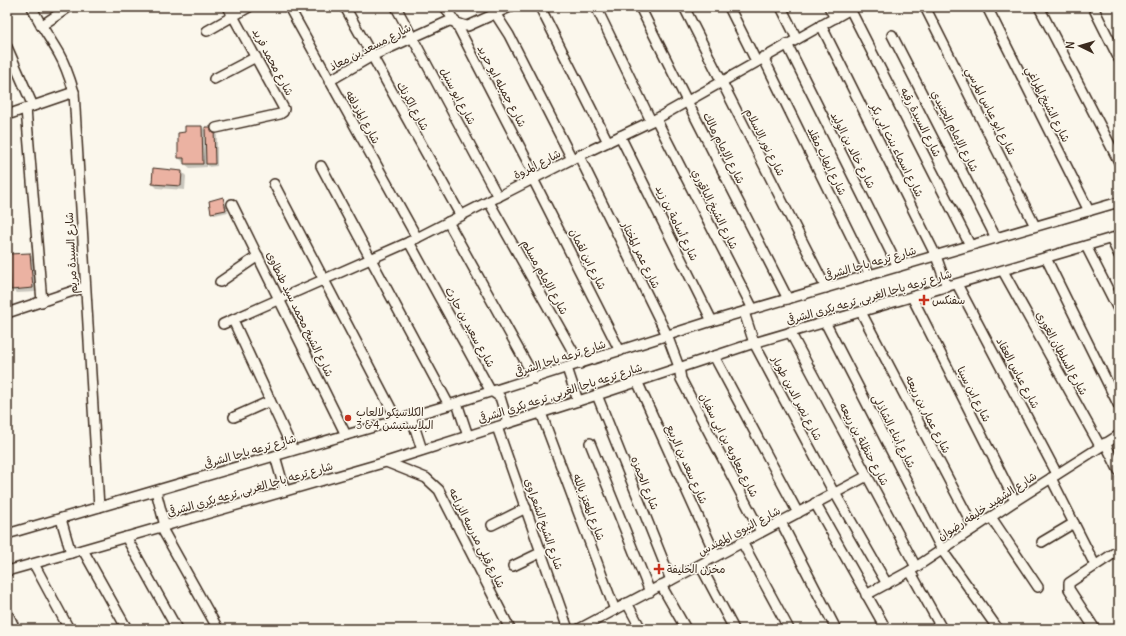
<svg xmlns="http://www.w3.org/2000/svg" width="1126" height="636" font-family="Delius,'Playpen Sans Arabic',sans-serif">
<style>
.shadow{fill:#0003}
.building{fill:#ebb2a2;stroke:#3b2a1e}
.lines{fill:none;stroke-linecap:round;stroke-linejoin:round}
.minor-casing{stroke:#3b2a1e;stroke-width:12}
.minor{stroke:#fbf7ec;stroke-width:9}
.poi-dot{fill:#c8321e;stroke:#fbf7ec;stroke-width:1.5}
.labels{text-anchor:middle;stroke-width:3;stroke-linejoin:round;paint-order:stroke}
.street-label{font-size:11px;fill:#3b2a1e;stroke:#fbf7ec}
.poi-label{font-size:11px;fill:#3b2a1e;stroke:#fbf7ec;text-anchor:start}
</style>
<rect width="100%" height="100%" fill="#fbf7ec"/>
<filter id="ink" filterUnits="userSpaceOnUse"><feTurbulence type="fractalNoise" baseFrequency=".025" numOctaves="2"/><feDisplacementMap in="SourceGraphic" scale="8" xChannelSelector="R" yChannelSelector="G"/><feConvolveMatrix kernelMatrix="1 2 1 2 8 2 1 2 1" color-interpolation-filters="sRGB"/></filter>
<g filter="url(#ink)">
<!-- shadow -->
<g class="shadow">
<path d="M 202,127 L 206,131 L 217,130 L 217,166 L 209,167 L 207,164 L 207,167 L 190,168 L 185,164 L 185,162 L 183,162 L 179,158 L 186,133 Z"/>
<path d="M 182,172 L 186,176 L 185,190 L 157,188 L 153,184 Z"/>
<path d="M 223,199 L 225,201 L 228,212 L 215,215 L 212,212 Z"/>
<path d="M 30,254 L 34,258 L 37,292 L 16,293 L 12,289 Z"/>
</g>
<!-- building -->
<g class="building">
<path d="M 185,126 L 202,126 L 203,164 L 184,164 L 184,158 L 178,158 L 178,133 L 185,132 Z"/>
<path d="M 205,127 L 214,127 L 215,164 L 206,164 Z"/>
<path d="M 153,168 L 182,171 L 181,186 L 152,184 Z"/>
<path d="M 223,197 L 226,210 L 211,213 L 209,201 Z"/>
<path d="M 30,253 L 33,288 L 11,290 L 8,254 Z"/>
</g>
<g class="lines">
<!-- minor casing -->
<g class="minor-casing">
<g id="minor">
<path d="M 32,7 C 39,24 50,38 59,54 C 66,66 70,79 74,92 L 99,507"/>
<path d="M 289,7 L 417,238"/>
<path d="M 345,7 L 461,216"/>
<path d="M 396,7 L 498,197"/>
<path d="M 445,7 L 457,25 L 536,178"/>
<path d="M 491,7 L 509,35 L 572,159"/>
<path d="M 540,7 L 608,142"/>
<path d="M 596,7 L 651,121"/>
<path d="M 640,7 L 687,101 L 788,299"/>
<path d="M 684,7 L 826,288"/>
<path d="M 729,7 L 756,61"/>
<path d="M 781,7 L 797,39"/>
<path d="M 829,7 L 835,18"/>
<path d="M 925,7 L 1035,226"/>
<path d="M 987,7 L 1089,211"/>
<path d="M 1039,7 L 1119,162"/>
<path d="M 1093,7 L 1119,59"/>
<path d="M 850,9 L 970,245"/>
<path d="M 821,25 L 936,256 L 947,287"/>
<path d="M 41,26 L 69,7"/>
<path d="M 207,31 L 249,7"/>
<path d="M 892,35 L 996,238"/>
<path d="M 787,44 L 898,267"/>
<path d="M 7,47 L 33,106"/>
<path d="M 763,57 L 870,275"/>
<path d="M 214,79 L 256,57"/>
<path d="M 329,81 L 372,56 L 449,21 C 456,21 461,26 468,26 L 510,7"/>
<path d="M 26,109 L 42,302"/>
<path d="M 7,115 L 74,92"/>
<path d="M 656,119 L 753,309"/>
<path d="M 216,128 L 280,114 L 283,112 L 284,109 L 228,7"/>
<path d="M 620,136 L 712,321"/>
<path d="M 579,156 L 667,335 L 679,367 L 681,379 L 761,532"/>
<path d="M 321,166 L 449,405"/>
<path d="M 533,179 L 620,351"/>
<path d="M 274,184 L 397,420"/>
<path d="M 489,202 L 580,364"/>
<path d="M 232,204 L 346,435"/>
<path d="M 448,222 L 535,379"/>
<path d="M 1111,239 L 1119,255"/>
<path d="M 409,242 L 490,390 L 500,397 L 508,423"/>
<path d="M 1086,246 L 1119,311"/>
<path d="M 1046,258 L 1119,406"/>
<path d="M 1003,271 L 1100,446"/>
<path d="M 220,282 L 258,256"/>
<path d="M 957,284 L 1057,474"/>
<path d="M 912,297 L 1015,501"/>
<path d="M 744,312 L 754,343 L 834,493"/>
<path d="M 861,312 L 974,528"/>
<path d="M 7,313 L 85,287"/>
<path d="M 233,320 L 293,450"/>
<path d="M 825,322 L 942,550 L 998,629"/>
<path d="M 223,324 L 409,242 L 572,159 L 656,119 L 854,7"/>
<path d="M 790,332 L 916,567"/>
<path d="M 714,356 L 798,513"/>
<path d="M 567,368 L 578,401"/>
<path d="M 637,381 L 716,556"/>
<path d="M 597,395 L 671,580"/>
<path d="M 457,403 L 468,436"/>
<path d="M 541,413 L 615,610"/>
<path d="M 411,416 L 422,450"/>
<path d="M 234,417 L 270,401"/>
<path d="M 497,427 L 568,629"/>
<path d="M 590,443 L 650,592"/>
<path d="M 1105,443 L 1119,471"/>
<path d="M 275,456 L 285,491"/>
<path d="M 386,462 L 426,478 L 439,490 L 510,629"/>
<path d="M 1051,478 L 1095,565"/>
<path d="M 156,491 L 165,526"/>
<path d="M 835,493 L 887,584"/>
<path d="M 815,503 L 886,629"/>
<path d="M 991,517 L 1038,587"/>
<path d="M 61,519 L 71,553"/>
<path d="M 781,522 L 836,629"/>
<path d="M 492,525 L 526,508"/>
<path d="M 161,527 L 218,629"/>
<path d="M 7,534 L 449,405 L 712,321 L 1119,202"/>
<path d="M 126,537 L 177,629"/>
<path d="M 742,542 L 789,629"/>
<path d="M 1042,542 L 1074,523"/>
<path d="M 83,550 L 127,629"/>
<path d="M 34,564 L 69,629"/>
<path d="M 700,565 L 734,629"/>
<path d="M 513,566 L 542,552"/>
<path d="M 7,571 L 71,553 L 386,462 L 597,395 L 754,343 L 1119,236"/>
<path d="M 910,571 L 942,629"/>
<path d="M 661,585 L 686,629"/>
<path d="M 866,595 L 910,571 L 1015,501 L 1119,435"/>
<path d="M 627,603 L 641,629"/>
<path d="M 7,612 L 15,629"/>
<path d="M 579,629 L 867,476"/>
<path d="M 1095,629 L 1069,589 L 1069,583 L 1119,550"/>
</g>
</g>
<!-- minor -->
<use href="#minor" class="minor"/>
</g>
</g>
<!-- markers -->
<g class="poi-dot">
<path d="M922 294h4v4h4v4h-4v4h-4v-4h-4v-4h4z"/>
<circle cx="348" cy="418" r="4"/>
<path d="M657 563h4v4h4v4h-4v4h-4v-4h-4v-4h4z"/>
</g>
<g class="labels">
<!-- street labels -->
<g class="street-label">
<text transform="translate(370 47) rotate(-27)" y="4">شارع مسعد بن معاذ</text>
<text transform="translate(273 62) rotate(62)" y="4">شارع محمد فريد</text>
<text transform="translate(502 86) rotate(62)" y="4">شارع جميله ابو حريد</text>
<text transform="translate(458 96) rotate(62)" y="4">شارع ابو سنبل</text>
<text transform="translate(1048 104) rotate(63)" y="4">شارع الشيخ المراغي</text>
<text transform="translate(413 106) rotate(61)" y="4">شارع الكرنك</text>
<text transform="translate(991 111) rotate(63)" y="4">شارع ابو عباس المرسي</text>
<text transform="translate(363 117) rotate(61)" y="4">شارع المزدلفه</text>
<text transform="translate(921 122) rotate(63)" y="4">شارع السيدة رقيه</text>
<text transform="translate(955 131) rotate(63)" y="4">شارع الإمام الجنيدي</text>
<text transform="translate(765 142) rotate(63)" y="4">شارع نور الاسلام</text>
<text transform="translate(724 148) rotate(63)" y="4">شارع الإمام مالك</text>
<text transform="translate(853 150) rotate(63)" y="4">شارع خالد بن الوليد</text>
<text transform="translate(897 150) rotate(63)" y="4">شارع اسماء بنت ابى بكر</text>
<text transform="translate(827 161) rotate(64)" y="4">شارع ايهاب مقلد</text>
<text transform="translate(537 164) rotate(-27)" y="4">شارع المروة</text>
<text transform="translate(715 209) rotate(63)" y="4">شارع الشيخ الباقوري</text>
<text transform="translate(677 223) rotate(64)" y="4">شارع أسامة بن زيد</text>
<text transform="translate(71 253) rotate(-93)" y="4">شارع السيدة مريم</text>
<text transform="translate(641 255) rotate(64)" y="4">شارع عمر المختار</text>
<text transform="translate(588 259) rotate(63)" y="4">شارع ابن لقمان</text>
<text transform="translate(870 263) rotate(-16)" y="4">شارع ترعه باجا الشرقى</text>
<text transform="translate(545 277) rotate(61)" y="4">شارع الإمام مسلم</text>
<text transform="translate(869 297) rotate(-16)" y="4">شارع ترعه باجا الغربى, ترعه بكرى الشرقى</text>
<text transform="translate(300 314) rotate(64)" y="4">شارع الشيخ محمد سيد طنطاوى</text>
<text transform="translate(470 327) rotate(61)" y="4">شارع سعيد بن حارث</text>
<text transform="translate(1062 353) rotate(61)" y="4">شارع السلطان الغورى</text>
<text transform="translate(560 358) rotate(-18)" y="4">شارع ترعه باجا الشرقى</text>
<text transform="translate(1018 373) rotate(62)" y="4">شارع عباس العقاد</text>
<text transform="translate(560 393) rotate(-18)" y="4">شارع ترعه باجا الغربى, ترعه بكرى الشرقى</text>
<text transform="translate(974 394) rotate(63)" y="4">شارع ابن سينا</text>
<text transform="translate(797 398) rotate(62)" y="4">شارع نصر الدين طوبار</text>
<text transform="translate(928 414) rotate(63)" y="4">شارع عمار بن ربيعه</text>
<text transform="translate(894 431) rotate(63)" y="4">شارع أبناء الشاذلى</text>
<text transform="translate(864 444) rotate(62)" y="4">شارع حنظلة بن ربيعه</text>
<text transform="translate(729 445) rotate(63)" y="4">شارع معاويه بن ابى سفيان</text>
<text transform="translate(250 451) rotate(-16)" y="4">شارع ترعه باجا الشرقى</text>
<text transform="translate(687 464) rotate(66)" y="4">شارع سعد بن الربيع</text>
<text transform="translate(645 483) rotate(68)" y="4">شارع الحمزه</text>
<text transform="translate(250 489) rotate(-16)" y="4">شارع ترعه باجا الغربى, ترعه بكرى الشرقى</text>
<text transform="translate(987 506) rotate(-33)" y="4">شارع الشهيد خليفه رضوان</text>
<text transform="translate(589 507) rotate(69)" y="4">شارع المعتز بالله</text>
<text transform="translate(544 524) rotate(71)" y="4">شارع الشيخ الشعراوى</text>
<text transform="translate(739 531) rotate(-28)" y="4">شارع النبوى المهندس</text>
<text transform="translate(477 538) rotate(63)" y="4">شارع قبلى مدرسه الزراعه</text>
</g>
<!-- poi labels -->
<g class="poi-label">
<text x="932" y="304">سفنكس</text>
<text x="356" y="416">الكلاسيكو لالعاب<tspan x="356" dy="13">البلايستيشن 4&amp; 3</tspan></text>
<text x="667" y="573">مخزن الخليفة</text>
</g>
</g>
<!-- margin -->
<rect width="1126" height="636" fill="none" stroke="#fbf7ec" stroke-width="24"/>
<rect x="12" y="12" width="1102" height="612" fill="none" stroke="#3b2a1e" stroke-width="1.5" filter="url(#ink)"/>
<!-- north arrow -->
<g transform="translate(1080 46) rotate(275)" stroke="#fbf7ec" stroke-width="3" paint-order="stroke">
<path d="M0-3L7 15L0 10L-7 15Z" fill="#3b2a1e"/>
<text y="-6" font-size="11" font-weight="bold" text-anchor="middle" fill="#3b2a1e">N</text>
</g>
</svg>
